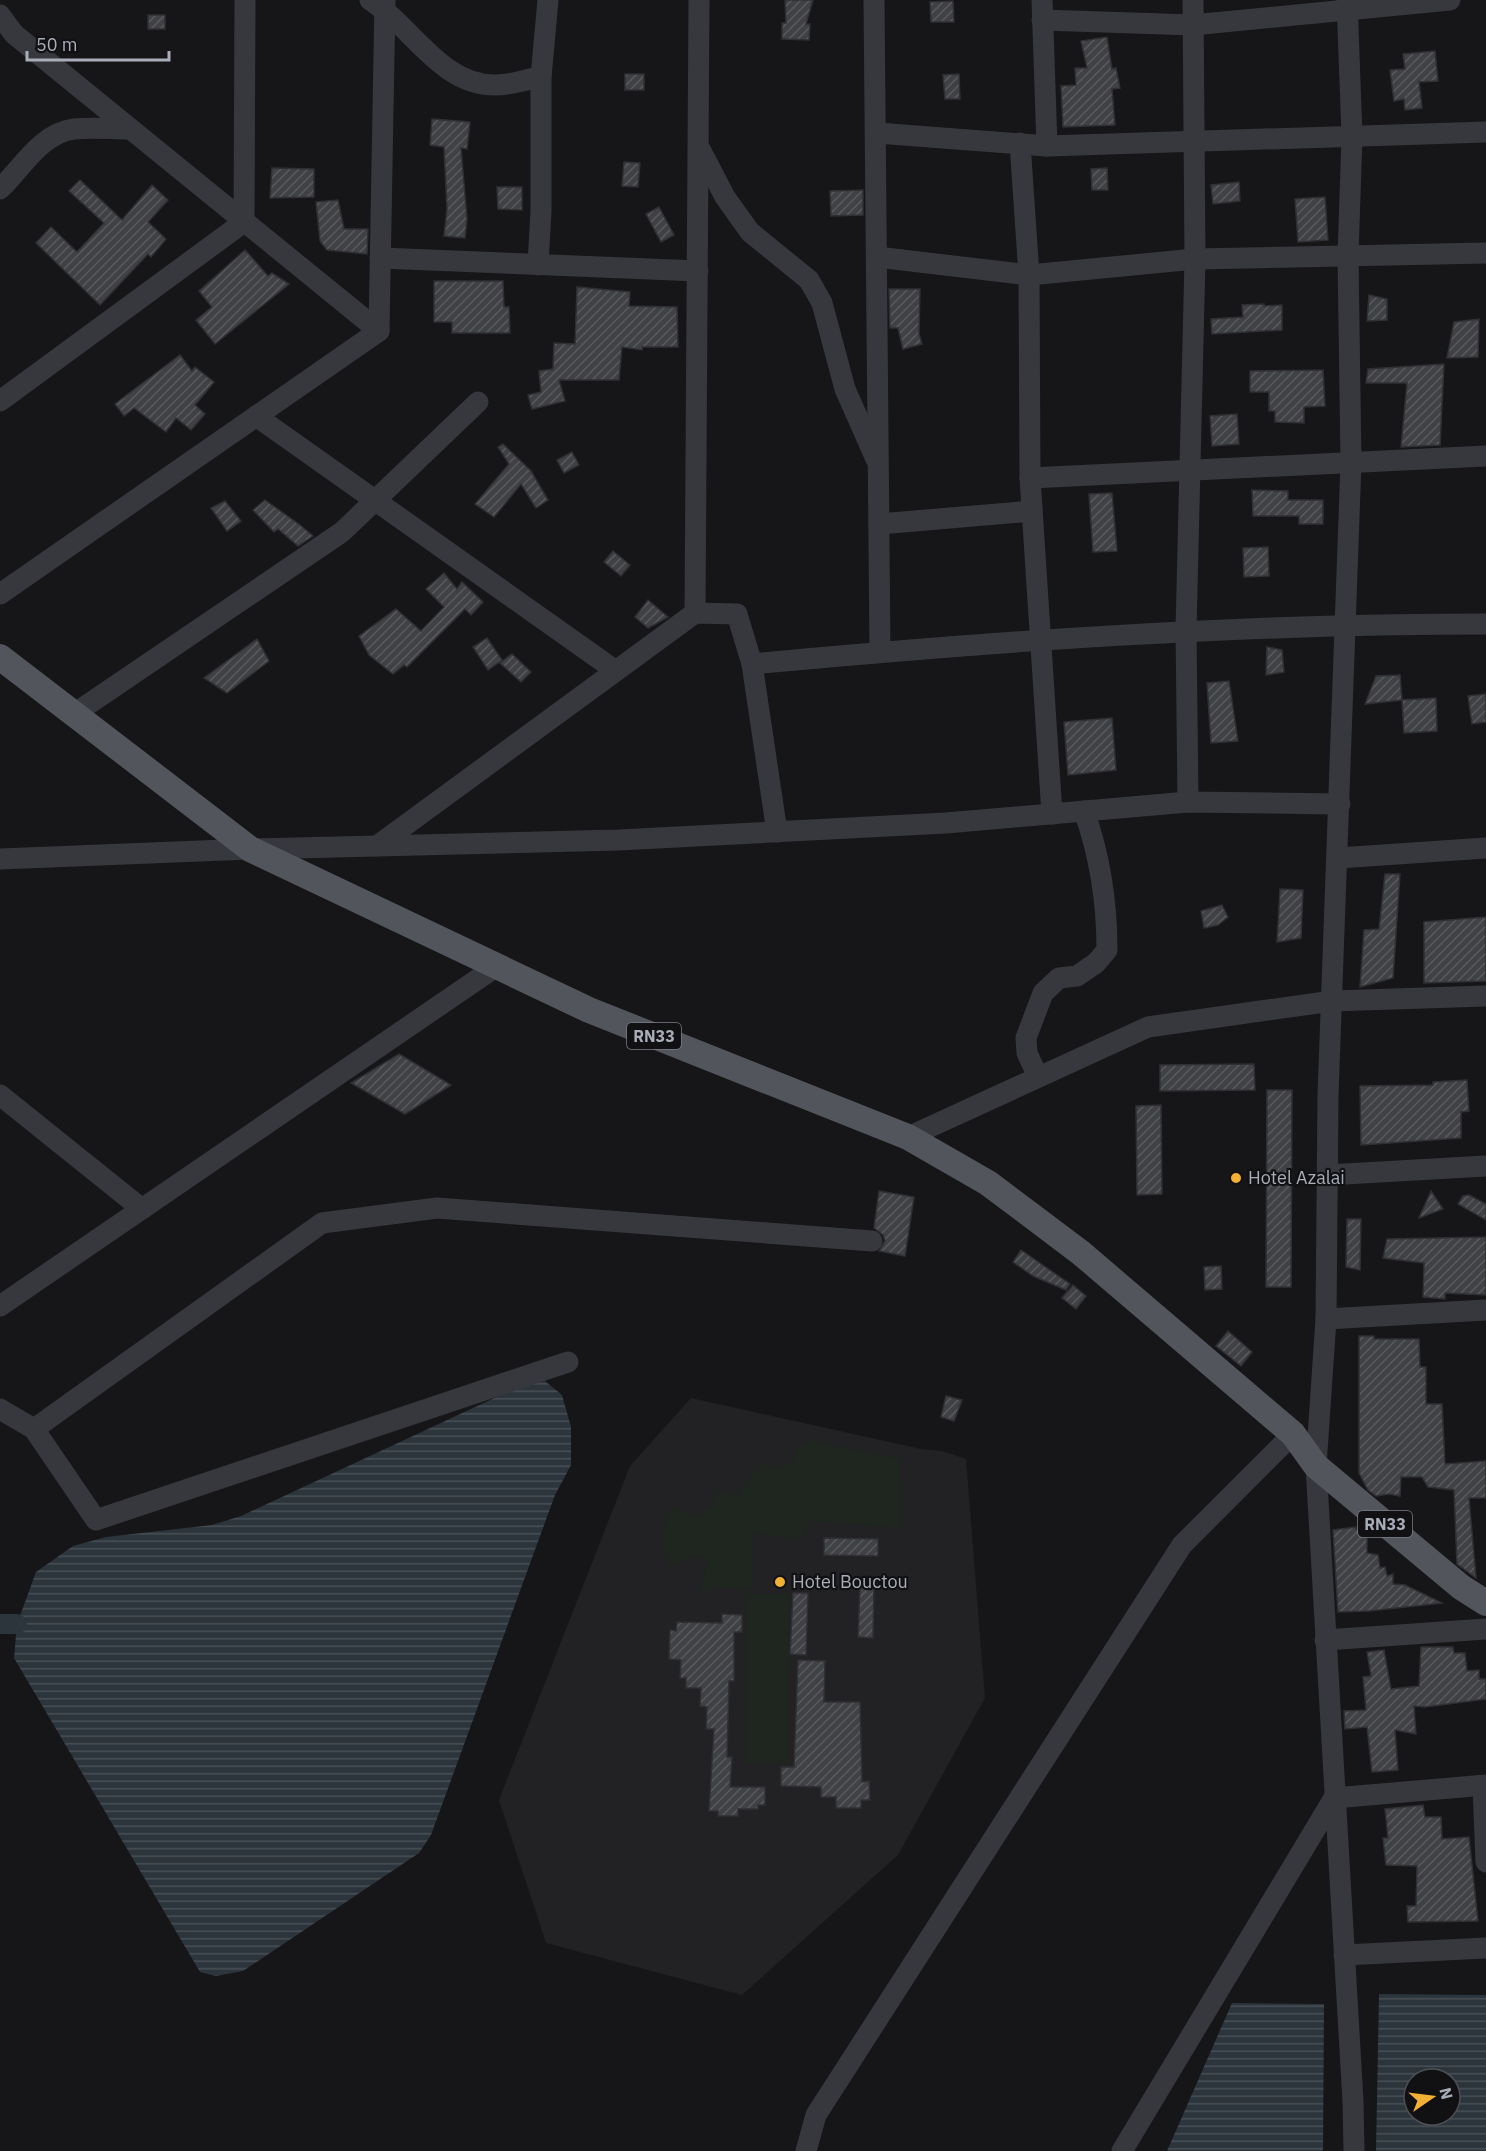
<svg xmlns="http://www.w3.org/2000/svg" width="1486" height="2151" font-family="'IBM Plex Sans',sans-serif">
<style>
.built{fill:#222225}
.green{fill:#1e261f}
.water{fill:url(#water-rules);fill-rule:evenodd}
.lines{fill:none;stroke-linecap:round;stroke-linejoin:round}
.canal{stroke:#2c353c;stroke-width:20}
.building{fill:url(#building-hatch);stroke:#303034;stroke-width:1.5}
.minor{stroke:#37383d;stroke-width:21}
.major{stroke:#53555c;stroke-width:26}
.poi-dot{fill:#f2b134;stroke:#111113;stroke-width:2}
.labels{text-anchor:middle;stroke-width:4.5;stroke-linejoin:round;paint-order:stroke}
.shield{fill:#111113;stroke:#7b7e86;stroke-width:1.5}
.shield-label{font-size:16px;font-weight:bold;fill:#a8adb8}
.poi-label{font-size:18px;fill:#a8adb8;stroke:#111113;text-anchor:start}
</style>
<defs>
<pattern id="water-rules" width="6" height="5" patternUnits="userSpaceOnUse" patternTransform="scale(1.5)"><rect width="6" height="5" fill="#2c353c"/><path d="M0 2.5h6" fill="none" stroke="#485056"/></pattern>
<pattern id="building-hatch" width="6" height="6" patternUnits="userSpaceOnUse" patternTransform="scale(1.5)"><rect width="6" height="6" fill="#404145"/><path d="M-1 1l2-2M0 6l6-6M5 7l2-2" fill="none" stroke="#595a5e"/></pattern>
</defs>
<rect width="100%" height="100%" fill="#161618"/>
<!-- built -->
<path class="built" d="M 691,1398 L 921,1449 L 942,1451 L 966,1459 L 985,1698 L 898,1855 L 742,1995 L 546,1943 L 499,1800 L 630,1466 Z"/>
<!-- green -->
<g class="green">
<path d="M 809,1440 L 900,1459 L 902,1528 L 810,1521 L 803,1539 L 753,1533 L 751,1590 L 718,1587 L 700,1595 L 708,1562 L 700,1554 C 688,1556 682,1563 671,1566 C 660,1546 661,1527 671,1507 L 697,1518 L 712,1505 L 716,1491 L 738,1495 L 762,1463 L 779,1470 L 793,1462 L 797,1449 Z"/>
<rect x="746" y="1594" width="43" height="169"/>
</g>
<!-- water -->
<g class="water">
<path d="M 545,1381 L 562,1395 L 571,1427 L 571,1465 L 555,1495 L 431,1835 L 419,1853 L 243,1971 L 216,1976 L 200,1972 L 14,1658 L 17,1624 L 36,1572 L 73,1546 L 106,1537 L 212,1525 L 241,1516 L 514,1389 Z"/>
<path d="M 1379,1994 L 1486,1995 L 1486,2151 L 1376,2151 ZM 1414,2079 L 1450,2079 L 1450,2115 L 1414,2115 Z"/>
<path d="M 1232,2003 L 1324,2004 L 1323,2151 L 1167,2151 Z"/>
</g>
<g class="lines">
<!-- canal -->
<path class="canal" d="M 0,1624 L 17,1624"/>
</g>
<!-- building -->
<g class="building">
<path d="M 785,0 L 813,0 L 806,24 L 810,24 L 809,40 L 782,39 L 782,23 L 786,23 Z"/>
<path d="M 953,1 L 954,22 L 931,22 L 930,2 Z"/>
<rect x="148" y="15" width="17" height="14"/>
<path d="M 1107,37 L 1112,69 L 1116,68 L 1120,88 L 1112,89 L 1115,125 L 1063,127 L 1061,86 L 1076,85 L 1075,68 L 1087,68 L 1081,41 Z"/>
<path d="M 1435,51 L 1438,81 L 1419,82 L 1422,108 L 1405,110 L 1404,99 L 1394,101 L 1390,70 L 1405,69 L 1403,54 Z"/>
<rect x="625" y="74" width="19" height="16"/>
<path d="M 959,74 L 960,99 L 945,99 L 943,75 Z"/>
<path d="M 432,119 L 470,122 L 467,149 L 461,148 L 467,219 L 465,238 L 444,236 L 447,209 L 444,147 L 430,145 Z"/>
<path d="M 624,162 L 640,163 L 638,187 L 622,186 Z"/>
<path d="M 272,168 L 314,169 L 314,197 L 270,198 Z"/>
<path d="M 1107,168 L 1108,190 L 1092,190 L 1091,169 Z"/>
<path d="M 80,180 L 122,220 L 152,185 L 168,200 L 148,222 L 166,239 L 151,257 L 148,254 L 100,305 L 36,243 L 51,227 L 77,252 L 104,223 L 69,191 Z"/>
<path d="M 1239,182 L 1240,201 L 1213,204 L 1211,185 Z"/>
<path d="M 497,187 L 522,187 L 522,210 L 498,209 Z"/>
<path d="M 863,190 L 863,215 L 831,216 L 830,191 Z"/>
<path d="M 1325,197 L 1328,240 L 1298,242 L 1295,199 Z"/>
<path d="M 338,200 L 344,229 L 368,229 L 367,254 L 327,250 L 320,241 L 316,202 Z"/>
<path d="M 659,207 L 674,235 L 661,242 L 646,214 Z"/>
<path d="M 245,250 L 268,276 L 272,273 L 289,284 L 215,344 L 196,320 L 212,307 L 199,291 Z"/>
<path d="M 434,281 L 503,281 L 504,307 L 509,307 L 510,333 L 452,333 L 452,322 L 434,322 Z"/>
<path d="M 577,287 L 630,292 L 629,306 L 677,307 L 678,347 L 642,347 L 642,350 L 622,347 L 619,380 L 559,380 L 565,401 L 532,409 L 528,395 L 541,392 L 539,371 L 553,369 L 554,343 L 575,344 Z"/>
<path d="M 889,289 L 920,289 L 919,334 L 922,344 L 903,349 L 898,328 L 890,328 Z"/>
<path d="M 1369,295 L 1387,299 L 1387,320 L 1367,321 Z"/>
<path d="M 1264,304 L 1264,306 L 1282,305 L 1282,330 L 1212,334 L 1211,319 L 1243,317 L 1242,305 Z"/>
<path d="M 1479,319 L 1478,357 L 1447,358 L 1454,322 Z"/>
<path d="M 180,355 L 192,371 L 195,367 L 214,382 L 195,405 L 205,414 L 191,430 L 176,418 L 166,432 L 134,408 L 124,416 L 115,404 Z"/>
<path d="M 1444,364 L 1440,445 L 1401,447 L 1407,383 L 1366,383 L 1368,369 Z"/>
<path d="M 1323,370 L 1325,406 L 1304,407 L 1304,423 L 1275,422 L 1275,411 L 1269,411 L 1269,392 L 1250,392 L 1250,371 Z"/>
<path d="M 1237,414 L 1239,444 L 1212,446 L 1210,416 Z"/>
<path d="M 503,444 L 531,471 L 548,500 L 536,508 L 521,484 L 494,517 L 475,504 L 509,464 L 498,447 Z"/>
<path d="M 572,452 L 579,465 L 564,473 L 557,460 Z"/>
<path d="M 1252,490 L 1288,491 L 1288,500 L 1323,500 L 1323,524 L 1299,524 L 1299,516 L 1253,516 Z"/>
<path d="M 1112,493 L 1117,551 L 1093,552 L 1089,494 Z"/>
<path d="M 265,500 L 300,525 L 313,536 L 298,546 L 278,529 L 274,532 L 253,510 Z"/>
<path d="M 225,501 L 241,521 L 227,531 L 211,508 Z"/>
<path d="M 1268,547 L 1269,576 L 1244,577 L 1243,548 Z"/>
<path d="M 613,551 L 630,565 L 621,576 L 604,562 Z"/>
<path d="M 444,573 L 457,589 L 462,582 L 483,602 L 471,615 L 465,609 L 407,667 L 404,665 L 393,674 L 369,655 L 359,636 L 396,609 L 421,631 L 444,607 L 426,589 Z"/>
<path d="M 648,600 L 668,617 L 648,628 L 635,617 Z"/>
<path d="M 487,638 L 502,660 L 488,670 L 473,647 Z"/>
<path d="M 257,639 L 269,661 L 227,693 L 204,678 Z"/>
<path d="M 1267,647 L 1282,650 L 1284,672 L 1266,675 Z"/>
<path d="M 512,654 L 531,672 L 521,682 L 500,663 Z"/>
<path d="M 1400,675 L 1402,700 L 1365,704 L 1376,676 Z"/>
<path d="M 1229,681 L 1238,741 L 1211,743 L 1207,683 Z"/>
<path d="M 1486,694 L 1486,722 L 1472,724 L 1468,696 Z"/>
<path d="M 1436,698 L 1437,731 L 1404,733 L 1402,700 Z"/>
<path d="M 1112,718 L 1116,770 L 1068,775 L 1064,722 Z"/>
<path d="M 1385,874 L 1400,874 L 1393,978 L 1360,987 L 1364,930 L 1379,929 Z"/>
<path d="M 1280,889 L 1303,890 L 1301,938 L 1277,942 Z"/>
<path d="M 1222,905 L 1228,917 L 1218,925 L 1204,928 L 1201,911 Z"/>
<path d="M 1486,917 L 1486,981 L 1424,983 L 1424,922 Z"/>
<path d="M 399,1054 L 451,1085 L 405,1114 L 351,1083 Z"/>
<path d="M 1254,1064 L 1255,1090 L 1160,1091 L 1160,1065 Z"/>
<path d="M 1467,1080 L 1469,1111 L 1461,1112 L 1461,1138 L 1361,1145 L 1360,1086 L 1433,1085 L 1433,1082 Z"/>
<path d="M 1267,1090 L 1292,1090 L 1291,1287 L 1266,1287 Z"/>
<path d="M 1161,1105 L 1162,1194 L 1137,1195 L 1136,1106 Z"/>
<path d="M 879,1191 L 914,1197 L 905,1256 L 879,1251 L 885,1241 L 883,1235 L 874,1228 Z"/>
<path d="M 1431,1191 L 1443,1209 L 1419,1218 Z"/>
<path d="M 1469,1195 L 1486,1204 L 1486,1220 L 1458,1204 L 1463,1196 Z"/>
<path d="M 1347,1219 L 1361,1219 L 1360,1270 L 1346,1267 Z"/>
<path d="M 1486,1237 L 1486,1295 L 1445,1293 L 1445,1299 L 1423,1297 L 1424,1263 L 1383,1258 L 1387,1239 Z"/>
<path d="M 1021,1250 L 1070,1284 L 1066,1290 L 1033,1276 L 1013,1262 Z"/>
<path d="M 1221,1266 L 1222,1289 L 1205,1290 L 1204,1267 Z"/>
<path d="M 1073,1285 L 1086,1296 L 1076,1309 L 1062,1298 Z"/>
<path d="M 1228,1331 L 1252,1352 L 1241,1366 L 1216,1346 Z"/>
<path d="M 1359,1336 L 1374,1336 L 1374,1339 L 1419,1339 L 1420,1367 L 1426,1367 L 1426,1404 L 1442,1404 L 1445,1464 L 1486,1461 L 1486,1498 L 1469,1498 L 1476,1578 L 1457,1564 L 1454,1490 L 1428,1487 L 1422,1477 L 1401,1477 L 1400,1496 L 1389,1494 L 1376,1496 L 1368,1490 L 1359,1473 Z"/>
<path d="M 946,1396 L 962,1400 L 954,1421 L 941,1417 Z"/>
<path d="M 1356,1527 L 1356,1529 L 1367,1531 L 1367,1553 L 1378,1555 L 1380,1568 L 1385,1567 L 1387,1576 L 1393,1574 L 1393,1584 L 1405,1585 L 1442,1603 L 1369,1611 L 1338,1612 L 1333,1530 Z"/>
<path d="M 824,1538 L 878,1539 L 878,1556 L 824,1555 Z"/>
<path d="M 860,1585 L 874,1585 L 873,1638 L 858,1637 Z"/>
<path d="M 793,1593 L 808,1593 L 806,1655 L 790,1654 Z"/>
<path d="M 722,1614 L 742,1615 L 742,1632 L 734,1632 L 734,1681 L 729,1681 L 727,1757 L 732,1757 L 730,1787 L 765,1787 L 765,1805 L 758,1805 L 758,1809 L 738,1809 L 738,1816 L 718,1816 L 718,1811 L 709,1811 L 714,1729 L 706,1729 L 707,1707 L 700,1706 L 701,1688 L 686,1688 L 686,1678 L 680,1678 L 681,1660 L 669,1659 L 670,1630 L 676,1631 L 677,1622 L 722,1623 Z"/>
<path d="M 1421,1647 L 1453,1647 L 1454,1653 L 1465,1653 L 1467,1671 L 1479,1670 L 1479,1679 L 1486,1679 L 1486,1699 L 1425,1707 L 1414,1706 L 1416,1734 L 1395,1730 L 1398,1770 L 1372,1772 L 1367,1727 L 1345,1729 L 1344,1711 L 1366,1710 L 1363,1677 L 1371,1676 L 1367,1652 L 1384,1650 L 1391,1689 L 1419,1686 Z"/>
<path d="M 798,1660 L 825,1661 L 824,1702 L 860,1702 L 862,1782 L 869,1781 L 870,1800 L 861,1800 L 861,1808 L 836,1808 L 836,1797 L 821,1797 L 821,1787 L 781,1786 L 781,1767 L 794,1767 Z"/>
<path d="M 1423,1805 L 1425,1817 L 1441,1817 L 1442,1839 L 1469,1837 L 1478,1921 L 1408,1922 L 1407,1906 L 1416,1906 L 1417,1866 L 1386,1865 L 1383,1838 L 1388,1838 L 1385,1809 Z"/>
</g>
<g class="lines">
<!-- minor -->
<g class="minor">
<path d="M 370,0 C 412,26 441,86 496,85 C 511,85 527,79 541,77 L 548,0"/>
<path d="M 874,0 L 880,652"/>
<path d="M 1042,0 L 1047,146"/>
<path d="M 1347,0 L 1352,136 L 1348,256 L 1351,463 L 1328,1095 L 1326,1319 L 1316,1466 L 1353,2101 L 1354,2151"/>
<path d="M 0,15 L 14,34 L 379,331"/>
<path d="M 1042,20 L 1193,25 L 1450,0"/>
<path d="M 877,133 L 1047,146 L 1486,132"/>
<path d="M 1020,143 L 1029,275 L 1030,478 L 1052,814"/>
<path d="M 700,149 L 725,197 L 750,232 L 809,280 L 822,303 L 845,389 L 876,459"/>
<path d="M 0,189 C 22,168 41,133 74,129 C 92,127 112,129 130,129"/>
<path d="M 877,257 L 1029,275 L 1195,259 L 1486,253"/>
<path d="M 380,258 L 698,271"/>
<path d="M 538,265 L 541,211 L 541,77"/>
<path d="M 379,331 L 385,0"/>
<path d="M 0,401 L 244,222 L 245,0"/>
<path d="M 256,416 L 616,671"/>
<path d="M 1030,478 L 1486,456"/>
<path d="M 879,524 L 1032,511"/>
<path d="M 0,594 L 379,331"/>
<path d="M 695,613 L 699,0"/>
<path d="M 752,664 C 997,641 1240,624 1486,624"/>
<path d="M 74,714 L 342,532 L 478,402"/>
<path d="M 1188,802 L 1186,630 L 1195,259 L 1193,0"/>
<path d="M 377,846 L 695,613 L 737,614 L 752,664 L 777,832"/>
<path d="M 1338,858 L 1486,848"/>
<path d="M 0,859 L 250,849 L 619,840 L 946,823 L 1188,802 L 1340,804"/>
<path d="M 1038,1077 L 1027,1053 L 1026,1038 L 1043,993 L 1059,978 L 1077,976 L 1096,963 L 1107,950 C 1107,902 1100,856 1084,811"/>
<path d="M 0,1095 L 142,1209"/>
<path d="M 908,1137 L 1148,1027 L 1332,1001 L 1486,996"/>
<path d="M 1327,1175 L 1486,1166"/>
<path d="M 0,1306 L 497,966"/>
<path d="M 1326,1319 L 1486,1310"/>
<path d="M 0,1409 L 34,1429 L 96,1520 L 568,1362"/>
<path d="M 34,1429 L 322,1223 L 437,1208 L 872,1241"/>
<path d="M 1325,1640 L 1486,1629"/>
<path d="M 1483,1786 L 1486,1862"/>
<path d="M 1344,1955 L 1486,1948"/>
<path d="M 806,2151 L 816,2115 L 1182,1545 L 1293,1434"/>
<path d="M 1122,2151 L 1334,1798 L 1486,1785"/>
</g>
<!-- major -->
<path class="major" d="M 0,657 L 250,849 L 589,1010 L 908,1137 L 988,1183 L 1081,1253 L 1293,1434 L 1316,1466 L 1461,1587 L 1486,1603"/>
</g>
<!-- markers -->
<g class="poi-dot">
<circle cx="1236" cy="1178" r="6"/>
<circle cx="780" cy="1582" r="6"/>
</g>
<g class="labels">
<!-- shield labels -->
<g class="shield">
<rect x="627" y="1023" width="54" height="26" rx="4.5"/>
<rect x="1358" y="1511" width="54" height="26" rx="4.5"/>
</g>
<g class="shield-label">
<text x="654" y="1042">RN33</text>
<text x="1385" y="1530">RN33</text>
</g>
<!-- poi labels -->
<g class="poi-label">
<text x="1248" y="1184">Hotel Azalai</text>
<text x="792" y="1588">Hotel Bouctou</text>
</g>
</g>
<!-- north arrow -->
<g transform="translate(1432 2097) rotate(76)"><circle r="28" fill="#111113" stroke="#4d4f55" stroke-width="1.5"/>
<path d="M0-4.5L10 22L0 15L-10 22Z" fill="#f2b134"/>
<text y="-9" font-size="16" font-weight="bold" text-anchor="middle" fill="#a8adb8">N</text>
</g>
<!-- scale -->
<path d="M27 51v9h142v-9" fill="none" stroke="#a8adb8" stroke-width="3"/>
<text x="36" y="51" font-size="18" fill="#a8adb8" stroke="#111113" stroke-width="4.5" paint-order="stroke">50 m</text>
</svg>
